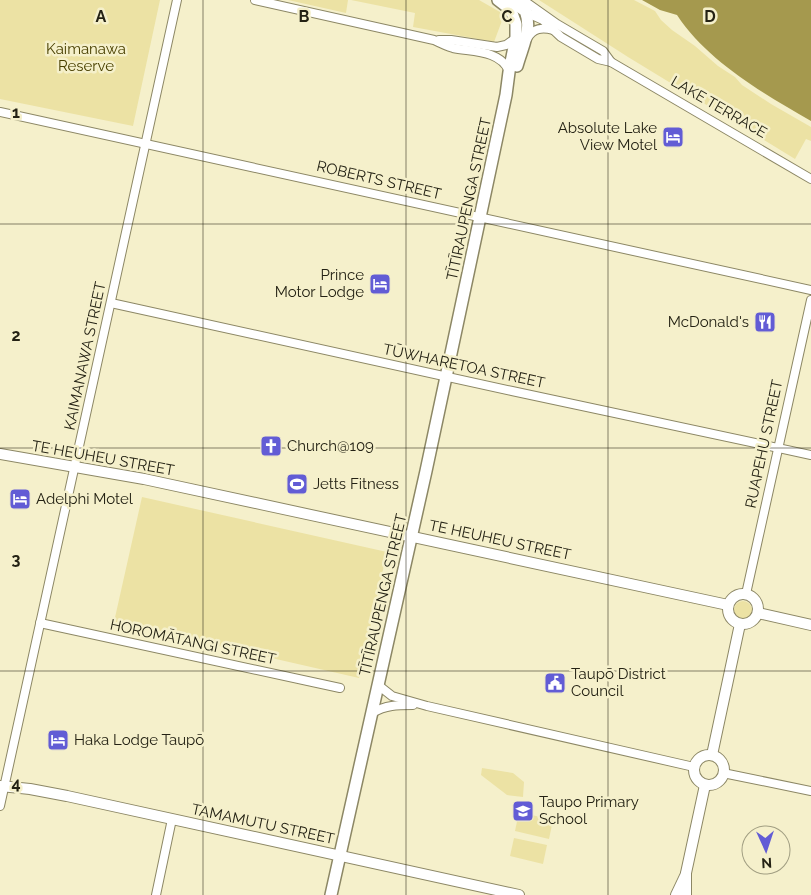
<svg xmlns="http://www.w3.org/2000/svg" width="811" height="895" font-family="Raleway,sans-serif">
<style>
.green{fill:#ece2a4}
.water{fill:#a5994e}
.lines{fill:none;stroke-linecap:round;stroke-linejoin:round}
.minor-casing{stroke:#8c8765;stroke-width:10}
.tertiary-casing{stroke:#8c8765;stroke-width:12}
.secondary-casing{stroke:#8c8765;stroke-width:14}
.minor{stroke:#fff;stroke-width:8}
.tertiary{stroke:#fff;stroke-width:10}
.secondary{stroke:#fff;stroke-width:11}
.grid{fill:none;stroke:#242214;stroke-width:1;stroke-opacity:0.55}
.labels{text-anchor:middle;stroke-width:5;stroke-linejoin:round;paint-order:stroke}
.park-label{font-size:15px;fill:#494000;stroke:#f5f0cb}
.street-label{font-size:15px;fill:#242214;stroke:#f5f0cb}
.poi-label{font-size:15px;fill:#242214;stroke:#f5f0cb;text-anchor:start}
.grid-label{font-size:16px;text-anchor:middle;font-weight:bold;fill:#242214;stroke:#f5f0cb;stroke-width:5;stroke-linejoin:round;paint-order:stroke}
</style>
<rect width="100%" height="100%" fill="#f5f0cb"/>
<!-- green -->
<g class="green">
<path d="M 0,0 L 160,0 L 133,126 L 0,99 Z"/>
<path d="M 288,0 L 348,0 L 346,13 Z"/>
<path d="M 351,0 L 479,0 L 500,12 L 503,18 L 494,42 L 489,41 L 413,27 L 415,13 Z"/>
<path d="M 539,0 L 634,0 L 655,11 L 661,20 L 672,30 L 695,46 L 718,66 L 735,77 L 742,85 L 771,104 L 811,127 L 811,141 L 806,139 L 795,159 L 628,57 Z"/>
<path d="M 142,497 L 387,552 L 359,678 L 114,622 Z"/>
<circle cx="743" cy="610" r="9"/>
<path d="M 482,768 L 513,773 L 524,782 L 523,797 L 507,795 L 481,775 Z"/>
<path d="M 519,812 L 553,820 L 549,839 L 515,831 Z"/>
<path d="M 514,838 L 547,845 L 543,864 L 510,856 Z"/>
</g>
<!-- water -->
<path class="water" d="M 642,0 L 811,0 L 811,121 C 763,93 708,62 677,15 L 660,10 Z"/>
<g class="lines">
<!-- minor casing -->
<g class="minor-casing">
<g id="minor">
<path d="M 255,0 L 434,40 C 440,43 446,46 453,48 C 472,52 500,50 509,71"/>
<path d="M 509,0 L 521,10 L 543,20 L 561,37 L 598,59 L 611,62 L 811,179"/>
<path d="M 523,0 L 557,24 L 603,51 L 611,62"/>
<path d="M 527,39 C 533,28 542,27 553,30"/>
<path d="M 439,40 L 451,40 L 497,47 L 506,45 L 516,38"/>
<path d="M 0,112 L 811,290"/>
<path d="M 111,303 L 512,391 L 811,455"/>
<path d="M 746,594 L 811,300"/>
<path d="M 40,623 L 340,688"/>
<path d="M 378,685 L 392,696 L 427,706 L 694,767"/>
<path d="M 372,713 C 386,705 397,705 413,705"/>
<path d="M 723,773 L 811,791"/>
<path d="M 0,806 L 177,0"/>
<path d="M 156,895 L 172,819"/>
</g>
</g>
<!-- tertiary casing -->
<g class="tertiary-casing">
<g id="tertiary">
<path d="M 0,454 L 144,479 L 728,605"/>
<circle cx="743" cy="609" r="15"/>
<path d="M 758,613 L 811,625"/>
<circle cx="709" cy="770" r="15"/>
<path d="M 712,755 L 740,624"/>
<path d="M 0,786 L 30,789 L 67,796 L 519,895"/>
<path d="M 676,895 L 686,874"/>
<path d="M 686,895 L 686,873 L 705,785"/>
</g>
</g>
<!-- secondary casing -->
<g class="secondary-casing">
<g id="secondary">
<path d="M 517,66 C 524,41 536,23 519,0"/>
<path d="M 331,895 L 426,471 L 506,95 L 509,72 L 516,37 L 516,24 L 511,10 L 498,0"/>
</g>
</g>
<!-- minor -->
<use href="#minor" class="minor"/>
<!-- tertiary -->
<use href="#tertiary" class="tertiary"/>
<!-- secondary -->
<use href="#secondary" class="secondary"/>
</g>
<!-- grid -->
<path class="grid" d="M 203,0 L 203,895M 406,0 L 406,895M 608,0 L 608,895M 0,224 L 811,224M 0,448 L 811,448M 0,671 L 811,671"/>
<!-- icons -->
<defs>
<g id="hotel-square" transform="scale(1.125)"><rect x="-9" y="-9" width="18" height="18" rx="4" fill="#625cd5" stroke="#f5f0cb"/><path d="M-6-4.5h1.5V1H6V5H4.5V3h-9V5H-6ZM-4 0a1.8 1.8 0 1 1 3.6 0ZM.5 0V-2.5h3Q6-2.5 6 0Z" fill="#fff"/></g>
<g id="restaurant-square" transform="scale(1.125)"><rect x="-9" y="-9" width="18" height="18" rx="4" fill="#625cd5" stroke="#f5f0cb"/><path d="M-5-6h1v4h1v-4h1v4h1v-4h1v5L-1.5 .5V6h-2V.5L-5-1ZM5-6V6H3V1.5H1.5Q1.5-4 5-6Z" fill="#fff"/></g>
<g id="church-square" transform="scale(1.125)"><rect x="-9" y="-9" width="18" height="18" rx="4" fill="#625cd5" stroke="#f5f0cb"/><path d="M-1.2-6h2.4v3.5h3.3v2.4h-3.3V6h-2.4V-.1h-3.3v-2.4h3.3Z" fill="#fff"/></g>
<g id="stadium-square" transform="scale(1.125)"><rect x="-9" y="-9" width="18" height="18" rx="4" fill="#625cd5" stroke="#f5f0cb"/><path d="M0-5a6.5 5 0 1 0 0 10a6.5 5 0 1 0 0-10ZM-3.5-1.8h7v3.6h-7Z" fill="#fff"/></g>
<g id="civic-square" transform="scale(1.125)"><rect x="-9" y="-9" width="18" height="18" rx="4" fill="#625cd5" stroke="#f5f0cb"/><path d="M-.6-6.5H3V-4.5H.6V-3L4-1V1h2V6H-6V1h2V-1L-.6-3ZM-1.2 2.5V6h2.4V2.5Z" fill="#fff"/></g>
<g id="school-square" transform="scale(1.125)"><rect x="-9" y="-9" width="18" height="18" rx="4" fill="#625cd5" stroke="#f5f0cb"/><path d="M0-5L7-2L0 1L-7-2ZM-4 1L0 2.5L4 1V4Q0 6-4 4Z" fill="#fff"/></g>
</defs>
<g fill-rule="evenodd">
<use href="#hotel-square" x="673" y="137"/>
<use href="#hotel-square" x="380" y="284"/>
<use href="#restaurant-square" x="765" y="322"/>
<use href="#church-square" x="271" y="446"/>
<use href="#stadium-square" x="297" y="484"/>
<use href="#hotel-square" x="20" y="499"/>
<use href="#civic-square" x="555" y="683"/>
<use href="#hotel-square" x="58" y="740"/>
<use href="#school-square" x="523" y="811"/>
</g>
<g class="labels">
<!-- park labels -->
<g class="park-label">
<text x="86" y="54">Kaimanawa<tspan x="86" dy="17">Reserve</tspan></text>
</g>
<!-- street labels -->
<g class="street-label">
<text transform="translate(719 107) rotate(30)" y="5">LAKE TERRACE</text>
<text transform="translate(379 180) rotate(13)" y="5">ROBERTS STREET</text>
<text transform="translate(469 199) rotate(-78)" y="5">TĪTĪRAUPENGA STREET</text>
<text transform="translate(85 356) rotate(-78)" y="5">KAIMANAWA STREET</text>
<text transform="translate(464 366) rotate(12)" y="5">TŪWHARETOA STREET</text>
<text transform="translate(764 444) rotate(-78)" y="5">RUAPEHU STREET</text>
<text transform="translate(103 458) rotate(10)" y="5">TE HEUHEU STREET</text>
<text transform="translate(500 540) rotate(12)" y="5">TE HEUHEU STREET</text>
<text transform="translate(383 595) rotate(-77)" y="5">TĪTĪRAUPENGA STREET</text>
<text transform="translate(193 642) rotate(12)" y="5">HOROMĀTANGI STREET</text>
<text transform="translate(263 824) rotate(12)" y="5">TAMAMUTU STREET</text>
</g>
<!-- poi labels -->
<g class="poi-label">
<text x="657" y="133" text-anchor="end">Absolute Lake<tspan x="657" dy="17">View Motel</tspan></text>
<text x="364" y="280" text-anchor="end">Prince<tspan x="364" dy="17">Motor Lodge</tspan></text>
<text x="749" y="327" text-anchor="end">McDonald's</text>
<text x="287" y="451">Church@109</text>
<text x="313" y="489">Jetts Fitness</text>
<text x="36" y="504">Adelphi Motel</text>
<text x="571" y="679">Taupō District<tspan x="571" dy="17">Council</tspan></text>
<text x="74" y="745">Haka Lodge Taupō</text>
<text x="539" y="807">Taupo Primary<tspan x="539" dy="17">School</tspan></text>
</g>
</g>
<g class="grid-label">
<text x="101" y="22">A</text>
<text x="304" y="22">B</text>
<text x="507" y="22">C</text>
<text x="710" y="22">D</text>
<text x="16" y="118">1</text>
<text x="16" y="341">2</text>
<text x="16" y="565">3</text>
<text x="16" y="789">4</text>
</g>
<!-- north arrow -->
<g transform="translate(766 850) rotate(177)"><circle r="24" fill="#f5f0cb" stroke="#a19e82"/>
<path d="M0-4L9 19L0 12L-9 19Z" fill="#625cd5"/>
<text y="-8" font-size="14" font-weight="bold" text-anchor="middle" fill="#242214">N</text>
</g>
</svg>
